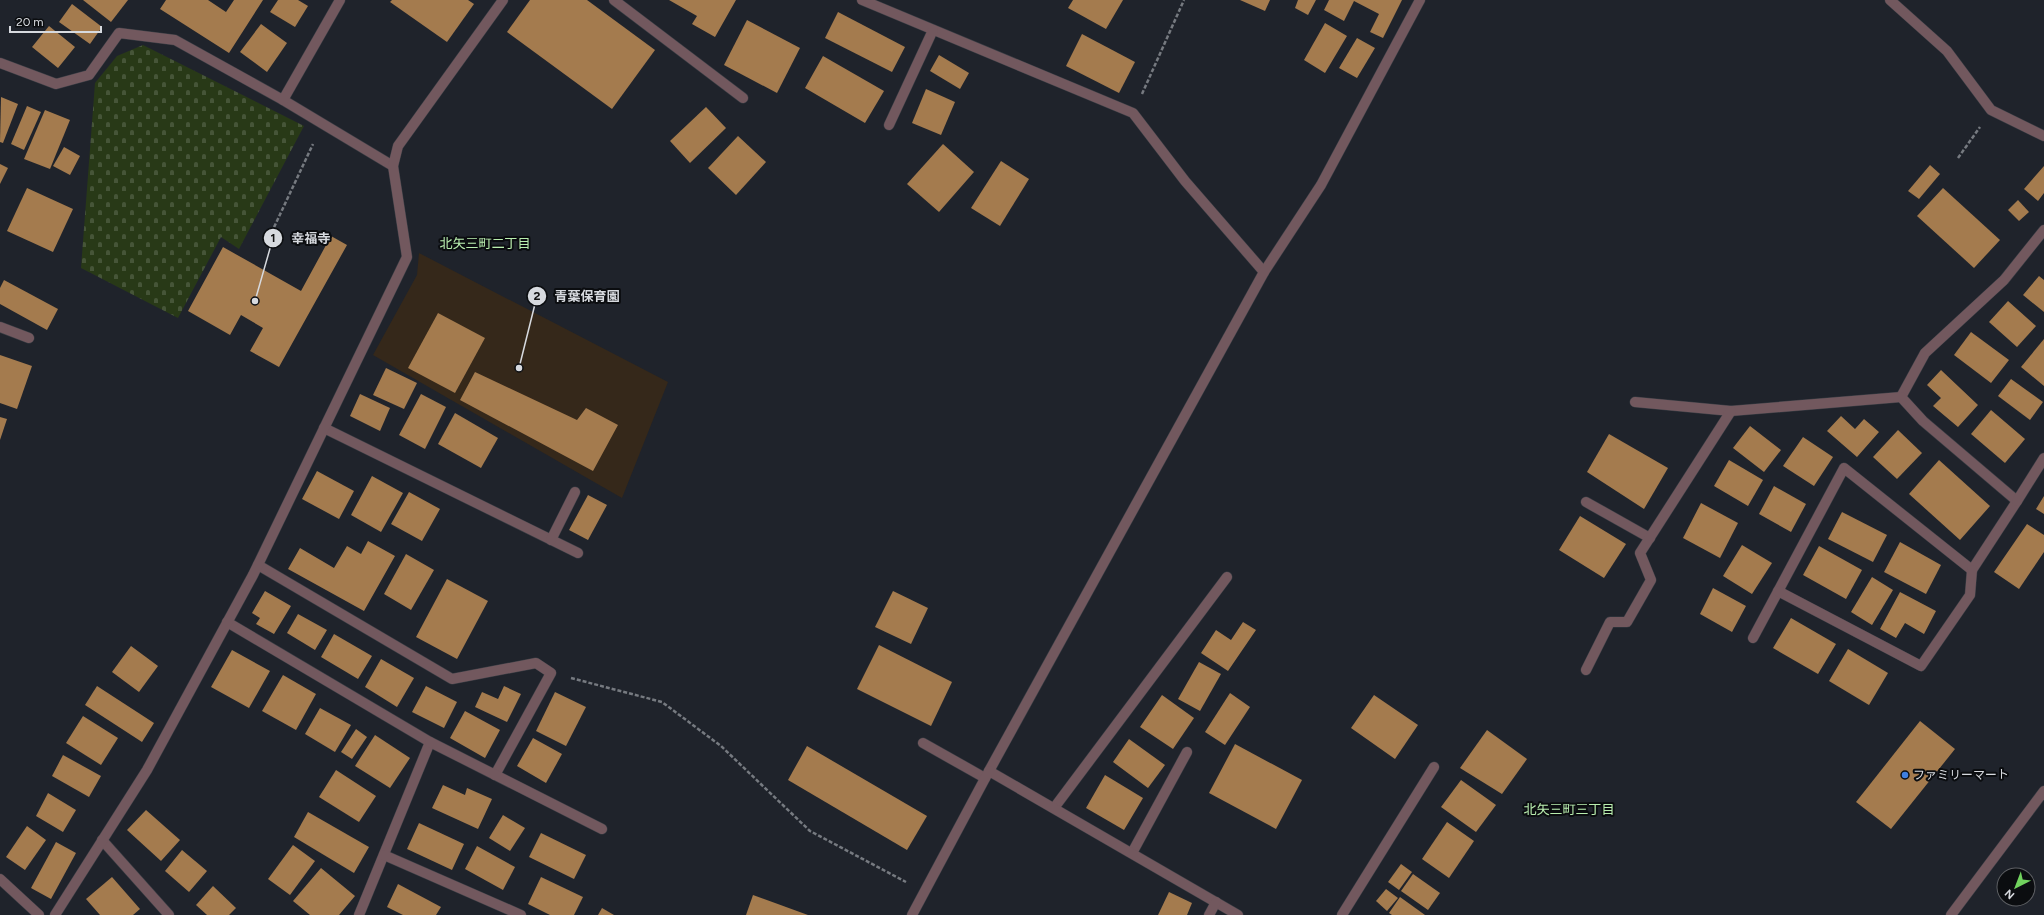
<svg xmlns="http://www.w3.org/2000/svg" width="2044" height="915" font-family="Figtree,'Noto Sans JP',sans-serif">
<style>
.education{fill:#35281a}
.cemetery{fill:url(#cemetery-stones)}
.building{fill:#a47b4e}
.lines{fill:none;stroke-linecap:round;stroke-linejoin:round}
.minor-casing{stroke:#393d44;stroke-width:11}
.path{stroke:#767a80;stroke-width:2.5;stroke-dasharray:4 2;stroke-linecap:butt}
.minor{stroke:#72585e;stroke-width:10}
.shop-dot{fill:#3f7fe0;stroke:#0b0d10;stroke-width:1.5}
.labels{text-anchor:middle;stroke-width:4;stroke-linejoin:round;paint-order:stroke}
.poi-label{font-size:12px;fill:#d7dadf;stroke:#0b0d10;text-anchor:start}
.neighbourhood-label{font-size:13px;fill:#b9eeaf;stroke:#0b0d10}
.leader{fill:none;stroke:#d7dadf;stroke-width:1.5}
.callout-dot{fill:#d7dadf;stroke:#0b0d10;stroke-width:1.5}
.mark-label{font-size:12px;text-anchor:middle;font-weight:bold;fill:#111}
.callout-label{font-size:13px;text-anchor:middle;font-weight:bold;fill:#d7dadf;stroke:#0b0d10;stroke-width:4;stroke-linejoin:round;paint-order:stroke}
</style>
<defs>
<pattern id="cemetery-stones" width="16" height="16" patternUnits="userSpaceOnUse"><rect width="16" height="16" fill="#283917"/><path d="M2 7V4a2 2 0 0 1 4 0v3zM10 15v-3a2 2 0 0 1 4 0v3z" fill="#465538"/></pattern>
</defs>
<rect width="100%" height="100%" fill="#1f232b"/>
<!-- education -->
<path class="education" d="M 419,253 L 668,382 L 622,498 L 373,355 L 417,275 Z"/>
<!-- cemetery -->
<path class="cemetery" d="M 143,45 L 304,126 L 239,249 L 221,237 L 178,318 L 81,268 L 95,83 L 117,56 Z"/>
<!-- building -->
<g class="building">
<path d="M 83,0 L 128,0 L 111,22 Z"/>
<path d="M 166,0 L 208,0 L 226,12 L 234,0 L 263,0 L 229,53 L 160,9 Z"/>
<path d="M 278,0 L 298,0 L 308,6 L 295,27 L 270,12 Z"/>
<path d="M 392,0 L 468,0 L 474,4 L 447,42 L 390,2 Z"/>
<path d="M 530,0 L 587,0 L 655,50 L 612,109 L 507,32 Z"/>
<path d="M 669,0 L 736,0 L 715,37 L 692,24 L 697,16 Z"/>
<path d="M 1073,0 L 1123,0 L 1106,29 L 1068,8 Z"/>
<path d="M 1240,0 L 1270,0 L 1265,11 Z"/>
<path d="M 1298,0 L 1316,0 L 1308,15 L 1295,8 Z"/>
<path d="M 1329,0 L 1402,0 L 1383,38 L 1370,32 L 1379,14 L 1354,1 L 1344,21 L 1324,10 Z"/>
<path d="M 72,4 L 102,27 L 90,44 L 59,22 Z"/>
<path d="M 838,12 L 905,47 L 892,72 L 825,38 Z"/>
<path d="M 747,20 L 800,48 L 777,93 L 724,65 Z"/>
<path d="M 1325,23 L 1347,36 L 1325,73 L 1304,60 Z"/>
<path d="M 261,24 L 287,43 L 267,72 L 240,52 Z"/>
<path d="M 49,26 L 75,47 L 58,68 L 32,47 Z"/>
<path d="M 1082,34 L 1135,62 L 1119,93 L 1066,66 Z"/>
<path d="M 1357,38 L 1375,48 L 1357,78 L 1339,68 Z"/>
<path d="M 939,55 L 969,73 L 960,89 L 930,71 Z"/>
<path d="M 823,56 L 884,91 L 865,123 L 805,88 Z"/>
<path d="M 926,89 L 955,102 L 941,135 L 912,123 Z"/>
<path d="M 1,97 L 18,104 L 3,143 L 0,142 Z"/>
<path d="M 27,106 L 41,112 L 24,150 L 11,144 Z"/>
<path d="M 706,107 L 726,128 L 690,163 L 670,141 Z"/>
<path d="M 45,110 L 70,120 L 50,169 L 24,159 Z"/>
<path d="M 738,136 L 766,162 L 736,195 L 708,168 Z"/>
<path d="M 943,144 L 974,172 L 939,212 L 907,184 Z"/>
<path d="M 64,147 L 80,156 L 70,175 L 53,166 Z"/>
<path d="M 1001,161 L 1029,179 L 1000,226 L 971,208 Z"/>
<path d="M 0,164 L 8,168 L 0,184 Z"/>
<path d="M 1930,165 L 1940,174 L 1919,199 L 1908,191 Z"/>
<path d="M 2044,166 L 2044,193 L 2038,201 L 2024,189 Z"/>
<path d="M 27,188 L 73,209 L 53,252 L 7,231 Z"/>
<path d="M 1943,188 L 2000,240 L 1974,268 L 1917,216 Z"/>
<path d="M 2018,200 L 2029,212 L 2019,221 L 2008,210 Z"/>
<path d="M 331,236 L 347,245 L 279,367 L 250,351 L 263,328 L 241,315 L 230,335 L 188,311 L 223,247 L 301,291 Z"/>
<path d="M 2039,276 L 2044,280 L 2044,312 L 2023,295 Z"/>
<path d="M 4,280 L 58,309 L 47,330 L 0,304 L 0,288 Z"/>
<path d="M 2008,301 L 2036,326 L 2017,347 L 1989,322 Z"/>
<path d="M 438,313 L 485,338 L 455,393 L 408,368 Z"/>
<path d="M 1971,332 L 2009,360 L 1991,383 L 1954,355 Z"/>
<path d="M 2044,339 L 2044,386 L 2021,367 Z"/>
<path d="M 0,355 L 32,366 L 17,409 L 0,403 Z"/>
<path d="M 386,368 L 417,383 L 404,409 L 373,395 Z"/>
<path d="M 1941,370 L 1978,405 L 1958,427 L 1933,406 L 1941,398 L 1927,385 Z"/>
<path d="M 475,372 L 577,420 L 586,408 L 618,425 L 593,471 L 460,400 Z"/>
<path d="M 2011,379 L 2043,402 L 2030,420 L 1998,396 Z"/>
<path d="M 360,394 L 390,408 L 380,431 L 350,416 Z"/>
<path d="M 421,394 L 446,407 L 425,449 L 399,435 Z"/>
<path d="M 1991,410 L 2025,439 L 2005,463 L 1971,434 Z"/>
<path d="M 455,413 L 498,438 L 481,468 L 438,444 Z"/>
<path d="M 1841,416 L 1855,429 L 1864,419 L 1879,432 L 1857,457 L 1827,431 Z"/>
<path d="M 0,417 L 7,419 L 0,440 Z"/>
<path d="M 1750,426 L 1781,450 L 1764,472 L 1733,448 Z"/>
<path d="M 1898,430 L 1922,453 L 1897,479 L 1873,457 Z"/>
<path d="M 1609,434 L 1668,468 L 1644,509 L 1587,472 Z"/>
<path d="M 1803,437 L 1833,457 L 1814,486 L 1783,466 Z"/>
<path d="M 1729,460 L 1763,480 L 1748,506 L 1714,486 Z"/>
<path d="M 1939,460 L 1990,506 L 1960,540 L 1909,494 Z"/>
<path d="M 317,471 L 354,491 L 339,519 L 302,499 Z"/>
<path d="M 372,476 L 403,493 L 381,532 L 351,515 Z"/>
<path d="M 1774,486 L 1806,504 L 1791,532 L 1759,514 Z"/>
<path d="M 409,492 L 440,509 L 422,541 L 391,524 Z"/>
<path d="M 588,495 L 607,505 L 588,540 L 569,530 Z"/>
<path d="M 2044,496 L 2044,514 L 2036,509 Z"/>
<path d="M 1701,503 L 1738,523 L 1720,558 L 1683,538 Z"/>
<path d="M 1842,512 L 1887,535 L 1873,562 L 1828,539 Z"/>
<path d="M 1580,516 L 1626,544 L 1604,578 L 1559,550 Z"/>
<path d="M 2027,524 L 2044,535 L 2044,552 L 2019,589 L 1994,572 Z"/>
<path d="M 368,541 L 395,556 L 364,611 L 288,569 L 300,548 L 334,568 L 347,546 L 361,554 Z"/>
<path d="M 1900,542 L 1941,565 L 1926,594 L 1884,572 Z"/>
<path d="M 1742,545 L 1772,563 L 1752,594 L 1723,576 Z"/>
<path d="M 1819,546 L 1862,570 L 1846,599 L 1803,575 Z"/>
<path d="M 406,554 L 434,570 L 411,610 L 384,594 Z"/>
<path d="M 1872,577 L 1893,590 L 1872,625 L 1851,612 Z"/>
<path d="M 447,579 L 488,601 L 457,659 L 416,637 Z"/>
<path d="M 1713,588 L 1746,606 L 1732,632 L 1700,614 Z"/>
<path d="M 265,591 L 291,606 L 274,634 L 256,624 L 260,618 L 252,613 Z"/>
<path d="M 893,591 L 928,608 L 911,644 L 875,627 Z"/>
<path d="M 1900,592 L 1936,611 L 1924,634 L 1905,623 L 1896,638 L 1880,629 Z"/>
<path d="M 298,614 L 327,630 L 315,650 L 287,633 Z"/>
<path d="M 1791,618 L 1836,644 L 1818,674 L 1773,648 Z"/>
<path d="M 1243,622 L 1256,630 L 1228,671 L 1201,653 L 1216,630 L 1231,640 Z"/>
<path d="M 334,634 L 372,656 L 358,679 L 321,657 Z"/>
<path d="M 879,645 L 952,682 L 931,726 L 857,689 Z"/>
<path d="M 131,646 L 158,666 L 139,692 L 112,672 Z"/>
<path d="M 1848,649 L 1888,673 L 1869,705 L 1829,681 Z"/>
<path d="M 232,650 L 270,671 L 249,708 L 211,687 Z"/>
<path d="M 381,659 L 414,678 L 397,707 L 365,687 Z"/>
<path d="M 1199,662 L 1221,674 L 1200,711 L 1178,699 Z"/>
<path d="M 283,675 L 316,694 L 296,730 L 262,711 Z"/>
<path d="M 97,686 L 154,723 L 142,742 L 85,705 Z"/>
<path d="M 426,686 L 457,702 L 444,728 L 412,712 Z"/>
<path d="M 504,686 L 521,694 L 507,722 L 475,707 L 482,692 L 498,699 Z"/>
<path d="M 555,692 L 586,707 L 566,746 L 536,731 Z"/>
<path d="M 1230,693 L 1250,707 L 1225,745 L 1205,732 Z"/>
<path d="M 1162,695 L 1194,718 L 1173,749 L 1140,727 Z"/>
<path d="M 1374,695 L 1418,725 L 1395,759 L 1351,728 Z"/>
<path d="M 320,708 L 351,725 L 335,752 L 305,734 Z"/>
<path d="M 465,711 L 500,730 L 485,758 L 450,738 Z"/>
<path d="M 83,716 L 118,738 L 101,765 L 66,743 Z"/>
<path d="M 1920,721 L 1955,749 L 1891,829 L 1856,802 Z"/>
<path d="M 356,729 L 367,737 L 352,759 L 341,752 Z"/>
<path d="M 1487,730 L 1527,759 L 1502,794 L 1460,768 Z"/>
<path d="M 375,735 L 410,758 L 390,788 L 355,766 Z"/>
<path d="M 533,738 L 562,754 L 546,783 L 517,766 Z"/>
<path d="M 1129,739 L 1165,765 L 1148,788 L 1113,762 Z"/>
<path d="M 1235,744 L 1302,780 L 1276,829 L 1209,793 Z"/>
<path d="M 807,746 L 927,816 L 907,850 L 788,780 Z"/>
<path d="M 63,755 L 101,776 L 89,797 L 52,776 Z"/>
<path d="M 336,770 L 376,796 L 359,822 L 319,797 Z"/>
<path d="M 1105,775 L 1143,798 L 1124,830 L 1086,808 Z"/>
<path d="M 1461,780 L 1496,805 L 1476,832 L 1441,807 Z"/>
<path d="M 443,785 L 465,795 L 467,788 L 492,799 L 478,829 L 432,808 Z"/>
<path d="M 48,793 L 76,810 L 63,832 L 36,816 Z"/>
<path d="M 146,810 L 180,840 L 161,861 L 127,830 Z"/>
<path d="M 308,812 L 369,847 L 354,873 L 294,837 Z"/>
<path d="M 503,815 L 525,828 L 510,851 L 489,838 Z"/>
<path d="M 1447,822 L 1474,841 L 1449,878 L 1422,859 Z"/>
<path d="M 419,823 L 464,844 L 452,870 L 407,849 Z"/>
<path d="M 27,826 L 46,840 L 25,870 L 6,857 Z"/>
<path d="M 541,833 L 586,855 L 574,879 L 529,857 Z"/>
<path d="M 56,842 L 76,853 L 51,899 L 31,888 Z"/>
<path d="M 293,845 L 315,861 L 290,895 L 268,879 Z"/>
<path d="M 477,846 L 515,867 L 503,890 L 465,869 Z"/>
<path d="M 182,850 L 207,871 L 189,892 L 165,871 Z"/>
<path d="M 1401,864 L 1412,872 L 1399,890 L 1388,882 Z"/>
<path d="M 321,868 L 355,896 L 339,915 L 310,915 L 293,901 Z"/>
<path d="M 1413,874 L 1440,893 L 1428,910 L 1401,891 Z"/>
<path d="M 112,877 L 140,909 L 133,915 L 100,915 L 86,899 Z"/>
<path d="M 541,877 L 583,897 L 574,915 L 550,915 L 528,904 Z"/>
<path d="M 398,884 L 441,907 L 436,915 L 403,915 L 387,907 Z"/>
<path d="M 213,886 L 236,908 L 229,915 L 207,915 L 196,905 Z"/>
<path d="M 1386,889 L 1398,898 L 1387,911 L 1376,901 Z"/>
<path d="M 1169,892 L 1192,903 L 1187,915 L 1158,915 Z"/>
<path d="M 753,895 L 808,915 L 746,915 Z"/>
<path d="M 1400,897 L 1425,915 L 1392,915 L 1389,913 Z"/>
<path d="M 602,908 L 614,915 L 598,915 Z"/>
</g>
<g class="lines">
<!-- minor casing -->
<g class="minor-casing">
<g id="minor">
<path d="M 614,0 L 743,98"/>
<path d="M 862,0 L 1133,113 L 1185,181 L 1264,272"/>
<path d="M 1890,0 L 1947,51 L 1991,110 L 2044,136"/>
<path d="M 0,63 L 56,84 L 89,75 L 119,33 L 175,40 L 283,100 L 393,166"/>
<path d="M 283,100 L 340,0"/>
<path d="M 889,125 L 933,30"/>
<path d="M 0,327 L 29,338"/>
<path d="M 1901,397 L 1925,353 L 2004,280 L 2044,230"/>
<path d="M 1635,402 L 1731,411 L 1901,397 L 1923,421 L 2017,501 L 1972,570 L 1844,468 L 1753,638"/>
<path d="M 324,428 L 578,553"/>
<path d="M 2017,501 L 2044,458"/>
<path d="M 1586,502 L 1650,538"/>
<path d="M 551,540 L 575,492"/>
<path d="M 258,565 L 452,679 L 536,663 L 551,673 L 495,775"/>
<path d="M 1778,591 L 1921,666 L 1970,595 L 1972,570"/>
<path d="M 227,622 L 430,742 L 359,915"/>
<path d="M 1586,670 L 1610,622 L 1627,622 L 1651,580 L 1640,553 L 1731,411"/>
<path d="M 430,742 L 602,829"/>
<path d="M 923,743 L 985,778"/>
<path d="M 989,771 L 1264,272 L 1321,185 L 1420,0"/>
<path d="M 1054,808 L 1227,577"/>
<path d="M 102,840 L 169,915"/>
<path d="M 1132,853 L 1187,752"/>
<path d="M 384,855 L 521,915"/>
<path d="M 0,879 L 39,915"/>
<path d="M 55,915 L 147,770 L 253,575 L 407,257 L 393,166 L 398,146 L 503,0"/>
<path d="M 912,915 L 989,771 L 1238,915"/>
<path d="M 1209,915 L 1216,902"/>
<path d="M 1342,915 L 1434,767"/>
<path d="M 1951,915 L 2044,791"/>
</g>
</g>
<!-- path -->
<g class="path">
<path d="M 1142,94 L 1184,0"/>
<path d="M 1958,158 L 1980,127"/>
<path d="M 269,238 L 313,144"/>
<path d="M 571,678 L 662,702 L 721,746 L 810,831 L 906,882"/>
</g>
<!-- minor -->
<use href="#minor" class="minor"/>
</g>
<!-- markers -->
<circle class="shop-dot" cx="1905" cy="775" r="4"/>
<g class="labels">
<!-- poi labels -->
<g class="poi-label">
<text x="1913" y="779">ファミリーマート</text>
</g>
<!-- neighbourhood labels -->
<g class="neighbourhood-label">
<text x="485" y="248">北矢三町二丁目</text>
<text x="1569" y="814">北矢三町三丁目</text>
</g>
</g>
<!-- callouts -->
<path class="leader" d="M255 301L273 238M519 368L537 296"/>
<g class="callout-dot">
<circle cx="255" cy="301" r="4"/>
<circle cx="519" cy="368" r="4"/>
<circle cx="273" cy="238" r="10"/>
<circle cx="537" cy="296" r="10"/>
</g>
<g class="mark-label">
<text x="273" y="242">1</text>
<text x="537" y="300">2</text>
</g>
<g class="callout-label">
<text x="311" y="243">幸福寺</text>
<text x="587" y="301">青葉保育園</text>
</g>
<!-- north arrow -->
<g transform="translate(2016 887) rotate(222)"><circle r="19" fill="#0b0d10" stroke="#5d5f63"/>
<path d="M0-3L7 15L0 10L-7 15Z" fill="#71d35e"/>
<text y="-6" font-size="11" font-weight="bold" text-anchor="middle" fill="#d7dadf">N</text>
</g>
<!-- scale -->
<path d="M10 26v6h91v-6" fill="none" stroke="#d7dadf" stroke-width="2"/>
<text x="16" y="26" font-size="12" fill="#d7dadf" stroke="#0b0d10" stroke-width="3" paint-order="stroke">20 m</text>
</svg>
